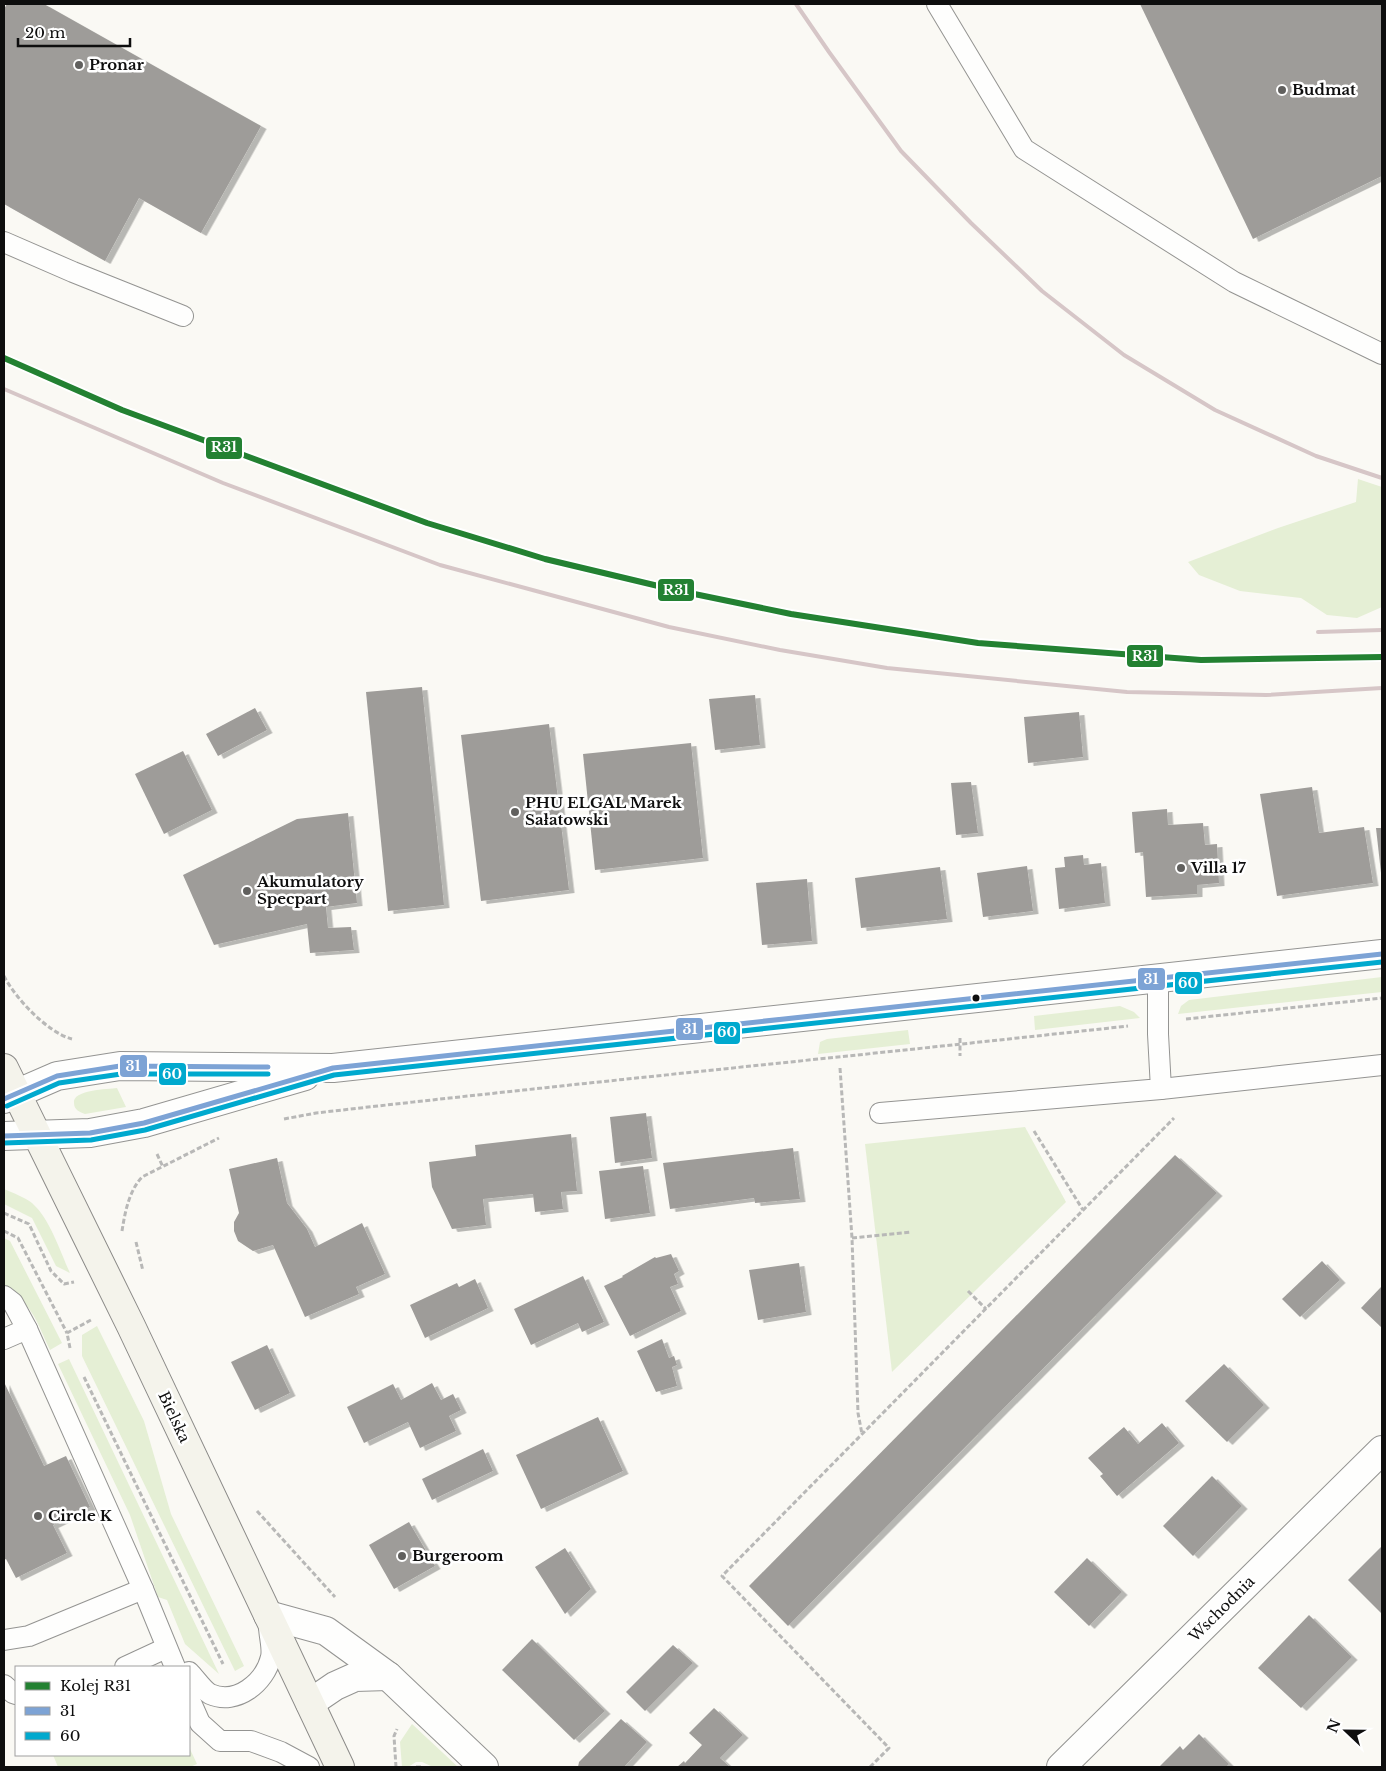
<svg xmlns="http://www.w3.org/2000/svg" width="1386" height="1771" font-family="'Libre Baskerville',serif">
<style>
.green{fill:#e5efd5}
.building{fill:#9e9c99;filter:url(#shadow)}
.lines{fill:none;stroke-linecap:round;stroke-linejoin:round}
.service-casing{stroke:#949492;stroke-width:22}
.minor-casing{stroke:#949492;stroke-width:30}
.tertiary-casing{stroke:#949492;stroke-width:30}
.secondary-casing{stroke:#8b8a88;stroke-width:30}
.path{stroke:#b8b8b7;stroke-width:3;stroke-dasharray:5 2.5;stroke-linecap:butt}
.service{stroke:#fefefd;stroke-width:20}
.minor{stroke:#fefefd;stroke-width:28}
.tertiary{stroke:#fefefd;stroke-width:28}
.secondary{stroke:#f4f3eb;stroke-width:28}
.rail{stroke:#d6c6c7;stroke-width:4}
.bus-1-casing{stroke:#fff;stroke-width:9}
.bus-2-casing{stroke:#fff;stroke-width:9}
.bus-1{stroke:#7da3d5;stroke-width:5}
.bus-2{stroke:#00a9ce;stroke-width:5}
.rail-1-casing{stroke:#fff;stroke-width:10}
.rail-1{stroke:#238132;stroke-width:6}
.poi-dot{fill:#61605e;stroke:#fff;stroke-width:2}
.bus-dot{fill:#0e0e0e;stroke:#fff;stroke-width:2}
.labels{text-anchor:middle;stroke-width:5;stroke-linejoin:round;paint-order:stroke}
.poi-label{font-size:15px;font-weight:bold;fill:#0e0e0e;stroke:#fff;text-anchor:start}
.street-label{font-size:15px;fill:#0e0e0e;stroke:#fff}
.line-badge{stroke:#fff;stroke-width:2}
.badge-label{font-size:14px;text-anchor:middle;font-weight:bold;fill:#fff}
</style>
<defs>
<filter id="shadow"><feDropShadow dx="5.5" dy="3" stdDeviation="0" flood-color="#0004"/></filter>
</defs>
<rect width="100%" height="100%" fill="#faf9f4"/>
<!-- green -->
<g class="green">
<path d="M 1358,479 L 1382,487 L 1382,607 L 1357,618 L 1327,615 L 1301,598 L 1240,591 L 1199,575 L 1188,562 L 1278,528 L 1356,502 Z"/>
<path d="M 1382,977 L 1382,992 L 1178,1014 L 1181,1006 L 1189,1000 Z"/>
<path d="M 1120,1006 L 1134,1012 L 1140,1018 L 1035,1030 L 1034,1016 Z"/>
<path d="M 908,1030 L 910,1044 L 818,1054 L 820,1042 L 827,1039 Z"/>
<path d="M 117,1088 L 126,1107 L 85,1114 C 80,1112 74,1110 74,1103 C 72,1090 108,1089 117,1088 Z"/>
<path d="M 1025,1127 L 1066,1202 L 892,1372 L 865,1144 Z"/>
<path d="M 4,1189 C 13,1193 24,1197 32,1203 C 50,1219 60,1251 70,1273 L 56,1266 L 32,1218 L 4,1204 Z"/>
<path d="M 4,1238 L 10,1241 L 62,1343 L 50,1350 C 35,1318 34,1307 4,1286 Z"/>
<path d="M 97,1326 L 144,1421 L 171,1514 L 244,1666 L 235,1671 L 82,1356 L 82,1335 Z"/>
<path d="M 69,1359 L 219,1674 L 185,1644 L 167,1600 L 158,1597 L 130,1515 L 58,1364 Z"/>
<path d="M 412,1724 L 458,1767 L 433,1767 L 422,1762 L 416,1762 L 408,1767 L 402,1767 L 400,1742 Z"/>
<path d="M 189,1747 L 197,1764 L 190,1767 L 58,1767 L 53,1755 L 189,1755 Z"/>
</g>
<!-- building -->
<g class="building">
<path d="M 7,4 L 44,4 L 261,126 L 201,233 L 139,198 L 105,261 L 4,204 L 4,9 Z"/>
<path d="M 1140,4 L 1382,4 L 1382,176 L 1253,239 Z"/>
<path d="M 422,687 L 444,905 L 388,911 L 366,692 Z"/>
<path d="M 755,695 L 760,745 L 715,750 L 709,699 Z"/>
<path d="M 255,708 L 267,730 L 218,756 L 206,734 Z"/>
<path d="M 1079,712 L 1083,757 L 1028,763 L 1024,717 Z"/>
<path d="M 549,724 L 569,890 L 481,901 L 461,735 Z"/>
<path d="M 691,743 L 703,858 L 595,870 L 583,754 Z"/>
<path d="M 183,751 L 212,810 L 164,834 L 135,774 Z"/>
<path d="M 971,782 L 978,833 L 956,835 L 951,783 Z"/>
<path d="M 1312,787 L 1319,833 L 1364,827 L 1373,883 L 1277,896 L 1260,794 Z"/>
<path d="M 1167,809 L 1168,825 L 1203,823 L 1205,845 L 1217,844 L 1219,883 L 1197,885 L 1197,894 L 1146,897 L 1143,852 L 1135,853 L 1132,812 Z"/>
<path d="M 348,813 L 357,903 L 326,907 L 328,928 L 351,927 L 354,950 L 310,953 L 307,924 L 214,945 L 183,875 L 297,819 Z"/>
<path d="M 1376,828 L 1382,828 L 1382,873 L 1381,873 Z"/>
<path d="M 1083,855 L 1084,865 L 1101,863 L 1105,903 L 1059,909 L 1055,868 L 1065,867 L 1064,857 Z"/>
<path d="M 1027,866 L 1033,911 L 983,917 L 977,873 Z"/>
<path d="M 940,867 L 947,919 L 861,928 L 855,878 Z"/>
<path d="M 807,879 L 812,941 L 762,945 L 756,883 Z"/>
<path d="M 646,1113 L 652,1158 L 615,1163 L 610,1117 Z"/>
<path d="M 571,1134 L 577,1191 L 561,1192 L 563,1209 L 535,1212 L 533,1194 L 483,1199 L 486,1225 L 452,1229 L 432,1187 L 429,1162 L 476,1156 L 475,1145 Z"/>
<path d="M 793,1148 L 800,1199 L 755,1203 L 754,1198 L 670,1209 L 663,1163 Z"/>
<path d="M 1175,1155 L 1217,1193 L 788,1626 L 749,1586 Z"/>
<path d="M 277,1158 L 287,1203 L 307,1229 L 315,1247 L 362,1223 L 385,1274 L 356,1287 L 359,1294 L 305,1317 L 273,1245 L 253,1251 L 238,1241 L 234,1231 L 234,1222 L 239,1213 L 229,1169 Z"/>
<path d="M 643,1166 L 650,1213 L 605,1219 L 599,1171 Z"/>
<path d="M 671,1254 L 679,1271 L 674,1274 L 678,1284 L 670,1287 L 681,1311 L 630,1336 L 604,1286 L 623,1277 L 622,1276 L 655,1257 L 656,1258 Z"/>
<path d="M 1322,1261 L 1340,1280 L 1300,1317 L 1282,1299 Z"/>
<path d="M 799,1263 L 806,1312 L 758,1320 L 749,1270 Z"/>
<path d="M 583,1276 L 604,1322 L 582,1332 L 578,1323 L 531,1345 L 514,1309 Z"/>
<path d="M 475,1279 L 488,1308 L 425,1338 L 410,1305 L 457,1283 L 459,1287 Z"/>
<path d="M 1382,1286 L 1382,1328 L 1361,1308 Z"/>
<path d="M 662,1339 L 669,1358 L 674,1356 L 677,1365 L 672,1367 L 677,1386 L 656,1392 L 637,1351 Z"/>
<path d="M 267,1345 L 290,1393 L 255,1410 L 231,1362 Z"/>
<path d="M 1224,1364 L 1264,1405 L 1227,1442 L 1185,1401 Z"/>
<path d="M 4,1382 L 44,1466 L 66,1456 L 90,1507 L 53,1525 L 67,1553 L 16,1578 L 6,1559 L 4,1560 Z"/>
<path d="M 432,1383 L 441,1400 L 453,1394 L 461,1410 L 449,1416 L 456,1431 L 420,1448 L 408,1422 L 364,1443 L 347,1407 L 393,1384 L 401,1400 Z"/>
<path d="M 598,1417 L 623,1471 L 541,1509 L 516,1455 Z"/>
<path d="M 1162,1423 L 1179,1443 L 1117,1496 L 1100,1476 L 1103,1474 L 1088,1458 L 1124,1427 L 1138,1444 Z"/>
<path d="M 483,1449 L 493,1471 L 432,1500 L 422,1479 Z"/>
<path d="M 1212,1476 L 1242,1506 L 1193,1556 L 1163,1526 Z"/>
<path d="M 409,1522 L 435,1566 L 394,1589 L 369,1545 Z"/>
<path d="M 1382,1546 L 1382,1614 L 1348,1580 Z"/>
<path d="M 565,1548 L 591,1589 L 565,1614 L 535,1567 Z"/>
<path d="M 1087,1558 L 1122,1592 L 1089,1626 L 1054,1592 Z"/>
<path d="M 1309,1615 L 1352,1657 L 1301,1708 L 1258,1668 Z"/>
<path d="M 532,1639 L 605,1711 L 574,1740 L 502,1670 Z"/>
<path d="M 673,1645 L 693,1663 L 645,1711 L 626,1692 Z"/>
<path d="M 714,1708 L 743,1735 L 720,1758 L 730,1767 L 677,1767 L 684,1761 L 685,1763 L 702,1745 L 689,1733 Z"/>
<path d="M 621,1719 L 647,1742 L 624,1767 L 578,1767 L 579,1762 Z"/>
<path d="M 1199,1734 L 1229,1764 L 1226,1767 L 1159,1767 L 1180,1746 L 1183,1750 Z"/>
</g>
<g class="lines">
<!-- service casing -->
<g class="service-casing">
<g id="service">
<path d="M 937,4 L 1024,149 L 1234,282 L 1382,354"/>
<path d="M 4,242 L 73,272 L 183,316"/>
<path d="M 1161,1089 L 1382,1065"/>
<path d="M 880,1113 L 1161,1089 L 1158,1034 L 1158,978"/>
<path d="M 4,1296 L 13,1303 L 27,1329"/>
<path d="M 4,1339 L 27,1329 L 143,1589 L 175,1667"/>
<path d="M 4,1640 L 29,1636 L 143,1589"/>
<path d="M 125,1667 L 166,1648"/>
<path d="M 189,1672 C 195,1678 203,1690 210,1694 C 237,1706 265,1682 271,1657 C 273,1648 269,1636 269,1626"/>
<path d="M 4,1685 L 13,1693 L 16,1694"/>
<path d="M 189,1698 L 200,1723 L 220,1741 L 251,1741 L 281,1752 L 309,1767"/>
</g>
</g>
<!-- minor casing -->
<g class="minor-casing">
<g id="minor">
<path d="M 268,1615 L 326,1631 L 388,1676 L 484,1767"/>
<path d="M 310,1703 L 335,1686 L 355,1677 L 388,1676"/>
<path d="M 1061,1767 L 1382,1450"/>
</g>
</g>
<!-- tertiary casing -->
<g class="tertiary-casing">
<g id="tertiary">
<path d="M 4,1099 L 57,1076 L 120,1066 L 333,1068 L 1382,954"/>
<path d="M 4,1136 L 90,1133 L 144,1123 L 305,1076"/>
</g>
</g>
<!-- secondary casing -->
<g class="secondary-casing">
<path id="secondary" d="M 4,1068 L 131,1326 L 340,1767"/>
</g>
<!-- path -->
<g class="path">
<path d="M 4,976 C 15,998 48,1033 72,1039"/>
<path d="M 1186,1019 L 1382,998"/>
<path d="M 960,1038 L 960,1056"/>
<path d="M 840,1068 L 852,1238 L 858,1413 L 862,1434"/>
<path d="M 284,1119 L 316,1113 C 586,1082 857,1056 1128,1026"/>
<path d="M 1034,1131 L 1083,1210"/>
<path d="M 157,1154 L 163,1167"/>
<path d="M 4,1213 L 29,1224 L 51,1271 L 64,1284 L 74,1282"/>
<path d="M 4,1231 L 18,1238 L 67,1333"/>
<path d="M 122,1231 C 125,1212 129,1191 142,1177 L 219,1138"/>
<path d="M 852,1238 L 911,1232"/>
<path d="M 136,1242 L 143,1271"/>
<path d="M 968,1291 L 986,1309"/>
<path d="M 70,1348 L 67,1333 L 91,1320"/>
<path d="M 84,1377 L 223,1664"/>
<path d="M 257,1511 L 335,1597"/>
<path d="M 396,1767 L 394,1736 L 397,1729"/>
<path d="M 416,1767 L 422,1767"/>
<path d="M 870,1767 L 889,1748 L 722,1576 L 1174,1118"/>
</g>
<!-- service -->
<use href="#service" class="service"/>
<!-- minor -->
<use href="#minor" class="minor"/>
<!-- tertiary -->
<use href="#tertiary" class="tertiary"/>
<!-- secondary -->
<use href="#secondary" class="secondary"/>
<!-- rail -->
<g class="rail">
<path d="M 796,4 L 829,52 L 901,151 L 971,223 L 1042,291 L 1124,355 L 1215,410 L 1316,456 L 1382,478"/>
<path d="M 4,389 L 223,483 L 440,565 L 669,627 L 780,650 L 887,668 L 1127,692 L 1266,695 L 1382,688"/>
<path d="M 1318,632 L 1382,630"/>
</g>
<!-- bus-1 casing -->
<g class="bus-1-casing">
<g id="bus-1">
<path d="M 4,1099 L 57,1076 L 120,1066 L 268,1067"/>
<path d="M 4,1136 L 90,1133 L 144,1123 L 333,1068 L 1382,954"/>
</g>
</g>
<!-- bus-2 casing -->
<g class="bus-2-casing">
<g id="bus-2">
<path d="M 7,1106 L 59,1083 L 121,1074 L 268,1074"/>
<path d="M 4,1143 L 91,1140 L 145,1130 L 334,1075 L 1382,962"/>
</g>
</g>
<!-- bus-1 -->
<use href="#bus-1" class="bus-1"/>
<!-- bus-2 -->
<use href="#bus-2" class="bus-2"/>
<!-- rail-1 casing -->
<g class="rail-1-casing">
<path id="rail-1" d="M 4,358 L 122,410 L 427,523 L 545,559 L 675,590 L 791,614 L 978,643 L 1201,660 L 1382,657"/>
</g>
<!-- rail-1 -->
<use href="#rail-1" class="rail-1"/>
</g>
<!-- markers -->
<g class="poi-dot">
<circle cx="79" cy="65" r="5"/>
<circle cx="1282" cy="90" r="5"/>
<circle cx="515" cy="812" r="5"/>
<circle cx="1181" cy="868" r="5"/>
<circle cx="247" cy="891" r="5"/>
<circle cx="38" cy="1516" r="5"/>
<circle cx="402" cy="1556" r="5"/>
</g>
<circle class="bus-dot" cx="976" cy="998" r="4.5"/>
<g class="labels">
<!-- poi labels -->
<g class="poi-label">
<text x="89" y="70">Pronar</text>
<text x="1292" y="95">Budmat</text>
<text x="525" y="808">PHU ELGAL Marek<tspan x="525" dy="17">Sałatowski</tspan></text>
<text x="1191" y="873">Villa 17</text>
<text x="257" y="887">Akumulatory<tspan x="257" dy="17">Specpart</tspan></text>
<text x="48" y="1521">Circle K</text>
<text x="412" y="1561">Burgeroom</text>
</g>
<!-- street labels -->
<g class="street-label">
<text transform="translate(174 1417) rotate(65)" y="5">Bielska</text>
<text transform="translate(1222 1609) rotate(-45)" y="5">Wschodnia</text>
</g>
</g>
<g class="line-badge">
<rect x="205" y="436" width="38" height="24" rx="5" fill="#238132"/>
<rect x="657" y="578" width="38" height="24" rx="5" fill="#238132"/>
<rect x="1126" y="644" width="38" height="24" rx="5" fill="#238132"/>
<rect x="1137" y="967" width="29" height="24" rx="5" fill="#7da3d5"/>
<rect x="1174" y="971" width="29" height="24" rx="5" fill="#00a9ce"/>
<rect x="675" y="1017" width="29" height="24" rx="5" fill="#7da3d5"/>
<rect x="713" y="1021" width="28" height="24" rx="5" fill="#00a9ce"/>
<rect x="119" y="1054" width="29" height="24" rx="5" fill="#7da3d5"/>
<rect x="158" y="1062" width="29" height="24" rx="5" fill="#00a9ce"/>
</g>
<g class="badge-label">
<text x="224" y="452">R31</text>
<text x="676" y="595">R31</text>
<text x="1145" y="661">R31</text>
<text x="1151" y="984">31</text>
<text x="1188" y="988">60</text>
<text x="690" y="1034">31</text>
<text x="727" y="1037">60</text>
<text x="133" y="1071">31</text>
<text x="172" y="1079">60</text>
</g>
<!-- border -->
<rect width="1386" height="1771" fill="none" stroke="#0e0e0e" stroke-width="10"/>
<!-- legend -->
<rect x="15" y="1666" width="175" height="90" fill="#ffffff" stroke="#9f9f9f"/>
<rect x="25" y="1682" width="25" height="8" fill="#238132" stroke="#9f9f9f"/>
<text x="60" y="1691" font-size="15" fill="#0e0e0e">Kolej R31</text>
<rect x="25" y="1707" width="25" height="8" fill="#7da3d5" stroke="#9f9f9f"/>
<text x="60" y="1716" font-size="15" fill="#0e0e0e">31</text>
<rect x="25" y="1732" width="25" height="8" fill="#00a9ce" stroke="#9f9f9f"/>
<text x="60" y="1741" font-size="15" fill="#0e0e0e">60</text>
<!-- north arrow -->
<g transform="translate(1346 1731) rotate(292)" stroke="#ffffff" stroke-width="4" paint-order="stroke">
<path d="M0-4L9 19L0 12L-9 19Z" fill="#0e0e0e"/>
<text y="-8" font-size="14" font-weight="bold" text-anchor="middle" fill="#0e0e0e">N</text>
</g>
<!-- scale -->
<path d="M18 38v8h112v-8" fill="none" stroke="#0e0e0e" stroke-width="2.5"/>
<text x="25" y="38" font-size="15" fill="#0e0e0e" stroke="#ffffff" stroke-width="4" paint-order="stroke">20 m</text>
</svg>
